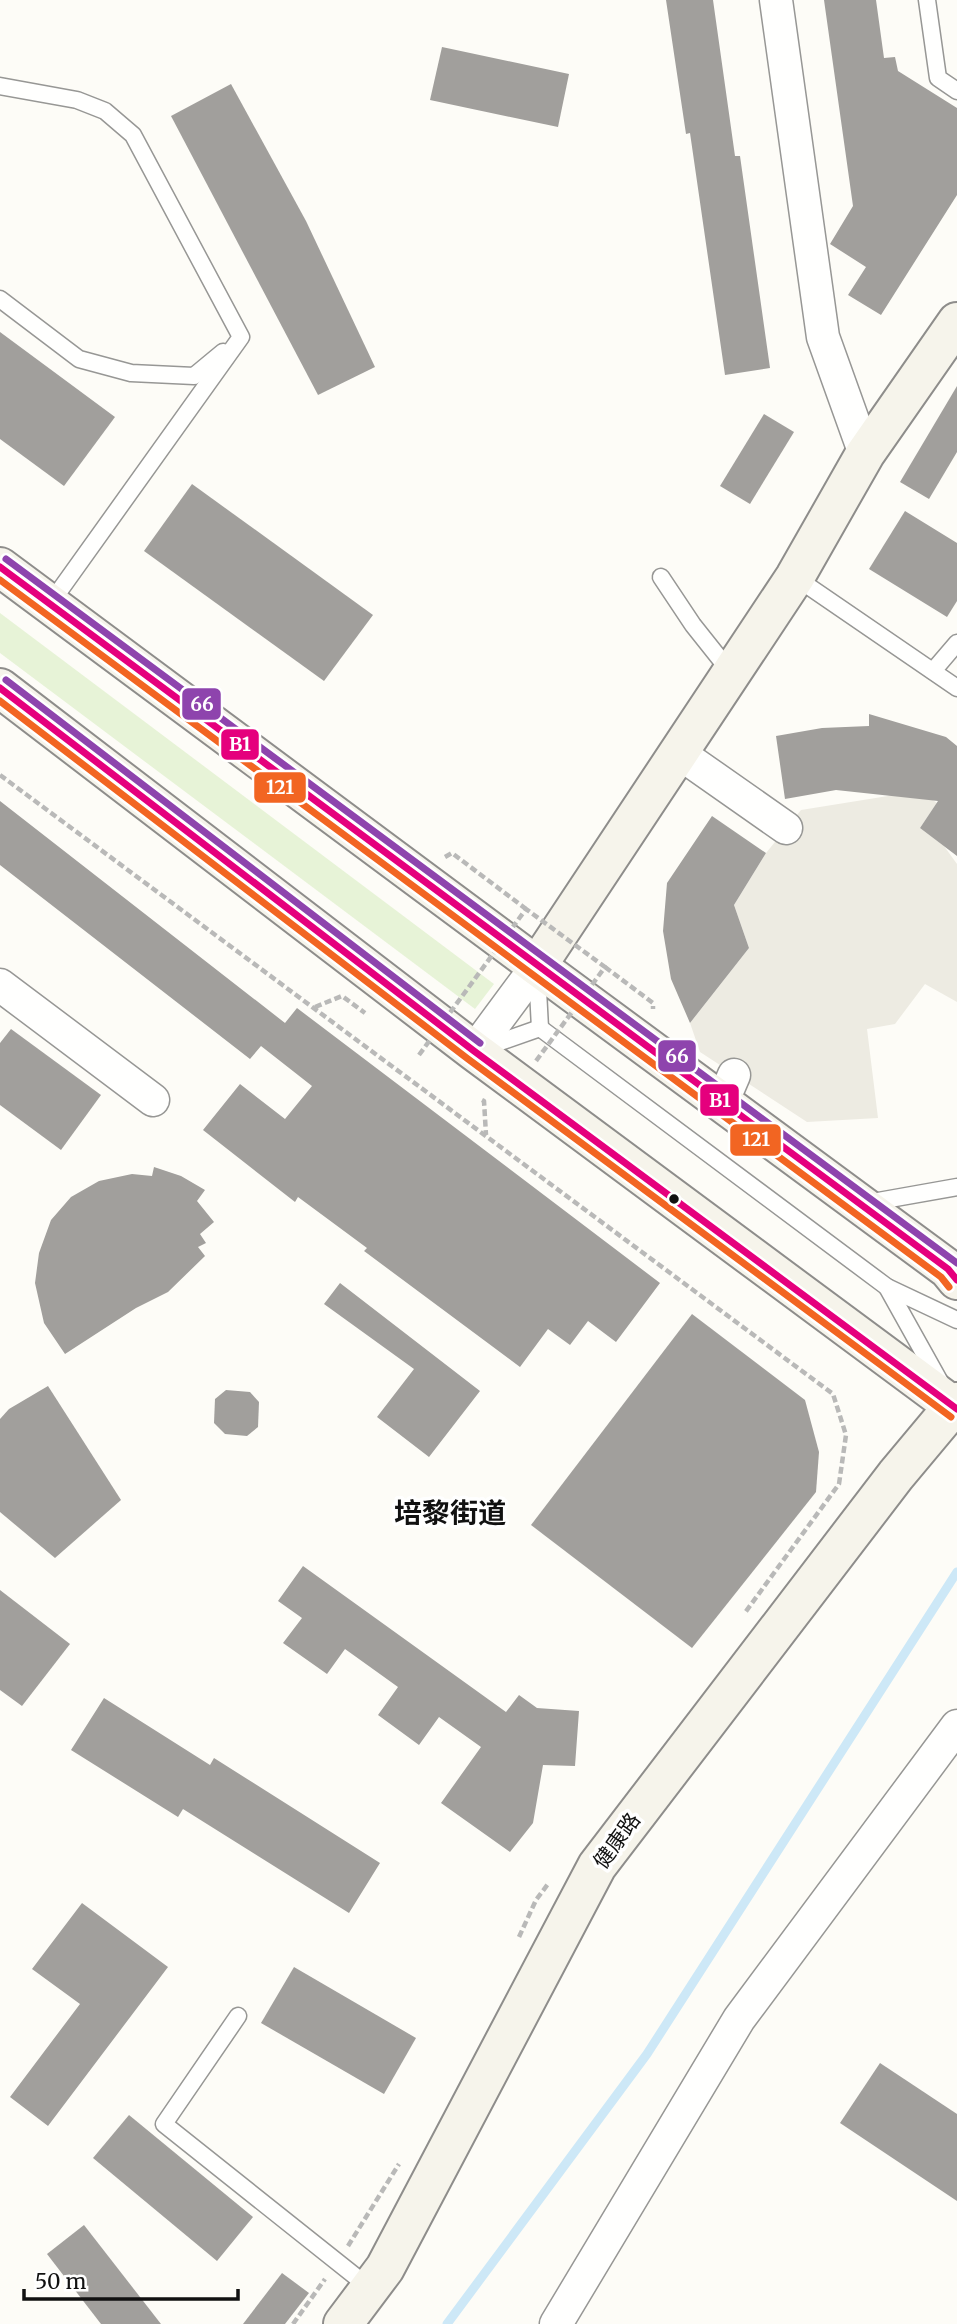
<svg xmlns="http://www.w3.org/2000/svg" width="957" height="2324" font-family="Merriweather,'Noto Sans SC',serif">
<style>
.green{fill:#e7f3d7}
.plaza{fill:#edebe2}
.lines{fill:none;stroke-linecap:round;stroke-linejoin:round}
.stream{stroke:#cde8f7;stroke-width:9}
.building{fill:#a19f9c}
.lane-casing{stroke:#979795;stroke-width:19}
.street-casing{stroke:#979795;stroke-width:35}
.secondary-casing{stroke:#8e8d8b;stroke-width:42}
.path{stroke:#b9b9b8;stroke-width:4.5;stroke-dasharray:7 3.5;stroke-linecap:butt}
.lane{stroke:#fffffe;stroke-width:16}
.street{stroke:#fffffe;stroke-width:32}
.secondary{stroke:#f6f4eb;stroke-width:38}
.path-bridge{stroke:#b9b9b8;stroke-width:4.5;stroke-dasharray:7 3.5;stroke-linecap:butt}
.bus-1-casing{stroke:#fff;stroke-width:12}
.bus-2-casing{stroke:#fff;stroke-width:12}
.bus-3-casing{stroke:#fff;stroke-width:12}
.bus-1{stroke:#e5007d;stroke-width:7}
.bus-2{stroke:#f26522;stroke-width:7}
.bus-3{stroke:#8e44ad;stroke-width:7}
.bus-dot{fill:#111;stroke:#fff;stroke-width:2.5}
.labels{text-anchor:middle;stroke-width:7;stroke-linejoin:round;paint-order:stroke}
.street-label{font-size:21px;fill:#111;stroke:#fff}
.district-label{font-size:28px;font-weight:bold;fill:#111;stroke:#fff}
.line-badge{stroke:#fff;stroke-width:2.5}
.badge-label{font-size:19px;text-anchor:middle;font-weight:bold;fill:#fff}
</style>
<rect width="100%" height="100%" fill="#fdfcf7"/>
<!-- green -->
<path class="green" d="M 0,613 L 494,984 L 475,1009 L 0,653 Z"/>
<!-- plaza -->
<path class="plaza" d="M 913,786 L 937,803 L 920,828 L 944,846 L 957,864 L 957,1002 L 925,984 L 895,1024 L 867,1029 L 878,1118 L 807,1122 L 700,1052 L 690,1023 L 749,948 L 734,905 L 766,853 L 801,810 L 888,796 Z"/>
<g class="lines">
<!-- stream -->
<path class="stream" d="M 447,2324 L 647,2054 L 957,1572"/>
</g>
<!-- building -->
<g class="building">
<path d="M 666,0 L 713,0 L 735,156 L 740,156 L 770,368 L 725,375 L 690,133 L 686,134 Z"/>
<path d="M 824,0 L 876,0 L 884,58 L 895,57 L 898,71 L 957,108 L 957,195 L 881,315 L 848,295 L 866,267 L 830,244 L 853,206 Z"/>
<path d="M 442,47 L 569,74 L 558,127 L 430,100 Z"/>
<path d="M 231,84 L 306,221 L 375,367 L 318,395 L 171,116 Z"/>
<path d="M 0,332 L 115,417 L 64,486 L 0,439 Z"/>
<path d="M 957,386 L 957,452 L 929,499 L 900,482 Z"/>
<path d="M 764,414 L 794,432 L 750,504 L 720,486 Z"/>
<path d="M 192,484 L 373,615 L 324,681 L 144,551 Z"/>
<path d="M 905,511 L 957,543 L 957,601 L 947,617 L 869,569 Z"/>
<path d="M 869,714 L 946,737 L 957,746 L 957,856 L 920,828 L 938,801 L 836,790 L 785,799 L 776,736 L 822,728 L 869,726 Z"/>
<path d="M 0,801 L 285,1023 L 297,1008 L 660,1283 L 616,1342 L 588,1321 L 570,1345 L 548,1329 L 520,1367 L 364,1251 L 367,1248 L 298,1197 L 295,1202 L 203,1130 L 240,1084 L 285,1119 L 312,1086 L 261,1046 L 250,1059 L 0,865 Z"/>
<path d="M 712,816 L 766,853 L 734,905 L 749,948 L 690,1023 L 671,979 L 663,931 L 667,883 Z"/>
<path d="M 11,1029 L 101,1095 L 61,1150 L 0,1105 L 0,1043 Z"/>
<path d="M 154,1167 L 181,1176 L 205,1190 L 197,1201 L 214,1222 L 200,1234 L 206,1243 L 198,1247 L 205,1256 L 168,1292 L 136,1308 L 65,1354 L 44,1323 L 35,1283 L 39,1253 L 51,1220 L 71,1197 L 99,1181 L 132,1174 L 152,1176 Z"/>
<path d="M 340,1283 L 480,1391 L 429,1457 L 377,1417 L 414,1369 L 324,1304 Z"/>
<path d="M 692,1314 L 805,1400 L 819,1452 L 816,1492 L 692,1648 L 531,1525 Z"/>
<path d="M 48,1386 L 121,1500 L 55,1558 L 0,1512 L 0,1419 L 9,1409 Z"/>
<path d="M 226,1390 L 250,1392 L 259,1402 L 258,1427 L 247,1436 L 225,1434 L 214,1423 L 215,1399 Z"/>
<path d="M 303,1566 L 506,1712 L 519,1695 L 537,1708 L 579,1711 L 575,1766 L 543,1765 L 533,1823 L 510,1852 L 441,1803 L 481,1747 L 439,1717 L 419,1745 L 378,1715 L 398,1687 L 345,1649 L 327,1674 L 283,1643 L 302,1618 L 278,1601 Z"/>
<path d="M 0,1590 L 70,1644 L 22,1706 L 0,1690 Z"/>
<path d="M 104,1698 L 210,1765 L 214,1758 L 380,1863 L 349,1913 L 183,1809 L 178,1817 L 71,1750 Z"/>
<path d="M 82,1903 L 168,1967 L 48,2126 L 10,2097 L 80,2004 L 32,1969 Z"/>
<path d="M 294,1967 L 416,2038 L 384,2094 L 261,2023 Z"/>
<path d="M 880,2063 L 957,2114 L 957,2201 L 840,2123 Z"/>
<path d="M 129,2115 L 253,2217 L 217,2261 L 93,2158 Z"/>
<path d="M 84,2225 L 161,2324 L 101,2324 L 47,2254 Z"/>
<path d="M 282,2273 L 309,2293 L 285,2324 L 243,2324 Z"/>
</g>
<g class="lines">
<!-- lane casing -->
<g class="lane-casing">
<g id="lane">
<path d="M 927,0 L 938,78 L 957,91"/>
<path d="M 0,86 L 77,100 L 105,111 L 133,135 L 241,337 L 50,604"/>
<path d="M 0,299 L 79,359 L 131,373 L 194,376 L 223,352"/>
<path d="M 661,577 L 693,625 L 732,674"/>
<path d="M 795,577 L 957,688"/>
<path d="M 933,671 L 957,643"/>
<path d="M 537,971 L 540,1028"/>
<path d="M 540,1028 L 887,1287 L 957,1320"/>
<path d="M 483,1048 L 540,1028"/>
<path d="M 867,1203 L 957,1187"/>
<path d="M 887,1287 L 940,1382"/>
<path d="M 238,2016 L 164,2124 L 370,2288"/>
</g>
</g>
<!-- street casing -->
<g class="street-casing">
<g id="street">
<path d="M 776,0 L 823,337 L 865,454"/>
<path d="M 679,753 L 786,828"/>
<path d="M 0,985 L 153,1100"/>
<path d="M 474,1051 L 537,966"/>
<path d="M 722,1103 L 734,1075"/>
<path d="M 556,2324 L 739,2019 L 957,1726"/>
</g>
</g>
<!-- secondary casing -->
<g class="secondary-casing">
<g id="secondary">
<path d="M 0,567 L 537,966 L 948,1269 L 957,1280"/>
<path d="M 0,688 L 474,1051 L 957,1409"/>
<path d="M 537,966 L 795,577 L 865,454 L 957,322"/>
<path d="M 343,2324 L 385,2268 L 597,1866 L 896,1475 L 957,1402"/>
</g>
</g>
<!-- path -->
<g class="path">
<path d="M 0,775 L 833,1394 L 846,1435 L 839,1484 L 744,1614"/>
<path d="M 445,857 L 452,853 L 526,909"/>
<path d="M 605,967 L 653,1003 L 653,1009"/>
<path d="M 315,1007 L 342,996 L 365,1013"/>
<path d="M 482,1100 L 484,1101 L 486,1135"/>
<path d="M 519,1937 L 536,1900 L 548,1884"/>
<path d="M 348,2246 L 399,2164"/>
<path d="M 293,2324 L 325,2279"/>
</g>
<!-- lane -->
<use href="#lane" class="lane"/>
<!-- street -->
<use href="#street" class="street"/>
<!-- secondary -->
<use href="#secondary" class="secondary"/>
<!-- path-bridge -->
<path class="path-bridge" d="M 419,1055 L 526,909 L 605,967 L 536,1061"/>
<!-- bus-1 casing -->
<g class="bus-1-casing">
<g id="bus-1">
<path d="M 0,567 L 948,1269 L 957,1280"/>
<path d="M 0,688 L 474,1051 L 957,1409"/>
</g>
</g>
<!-- bus-2 casing -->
<g class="bus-2-casing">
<g id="bus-2">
<path d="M 0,580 L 941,1277 L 949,1287"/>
<path d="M 0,701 L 468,1059 L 951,1417"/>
</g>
</g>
<!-- bus-3 casing -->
<g class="bus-3-casing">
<g id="bus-3">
<path d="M 6,559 L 957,1263"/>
<path d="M 6,680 L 480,1043"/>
</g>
</g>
<!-- bus-1 -->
<use href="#bus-1" class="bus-1"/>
<!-- bus-2 -->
<use href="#bus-2" class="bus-2"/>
<!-- bus-3 -->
<use href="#bus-3" class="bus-3"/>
</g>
<!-- markers -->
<circle class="bus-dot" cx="674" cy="1199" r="6"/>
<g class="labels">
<!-- street labels -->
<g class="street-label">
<text transform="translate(617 1841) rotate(-54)" y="7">健康路</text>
</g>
<!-- district labels -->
<g class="district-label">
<text x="450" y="1523">培黎街道</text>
</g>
</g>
<g class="line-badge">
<rect x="181" y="687" width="41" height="34" rx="7" fill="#8e44ad"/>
<rect x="220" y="728" width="40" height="33" rx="7" fill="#e5007d"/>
<rect x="253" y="771" width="54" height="33" rx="7" fill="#f26522"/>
<rect x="657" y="1039" width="40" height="34" rx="7" fill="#8e44ad"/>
<rect x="699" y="1083" width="41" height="34" rx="7" fill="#e5007d"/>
<rect x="729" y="1123" width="53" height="34" rx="7" fill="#f26522"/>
</g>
<g class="badge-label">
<text x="202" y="711">66</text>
<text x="240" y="751">B1</text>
<text x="280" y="794">121</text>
<text x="677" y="1063">66</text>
<text x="720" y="1107">B1</text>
<text x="756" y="1146">121</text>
</g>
<!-- scale -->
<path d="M24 2289v10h214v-10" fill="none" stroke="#111111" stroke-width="3.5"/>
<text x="35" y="2289" font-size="21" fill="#111111" stroke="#ffffff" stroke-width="5" paint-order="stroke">50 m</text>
</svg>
